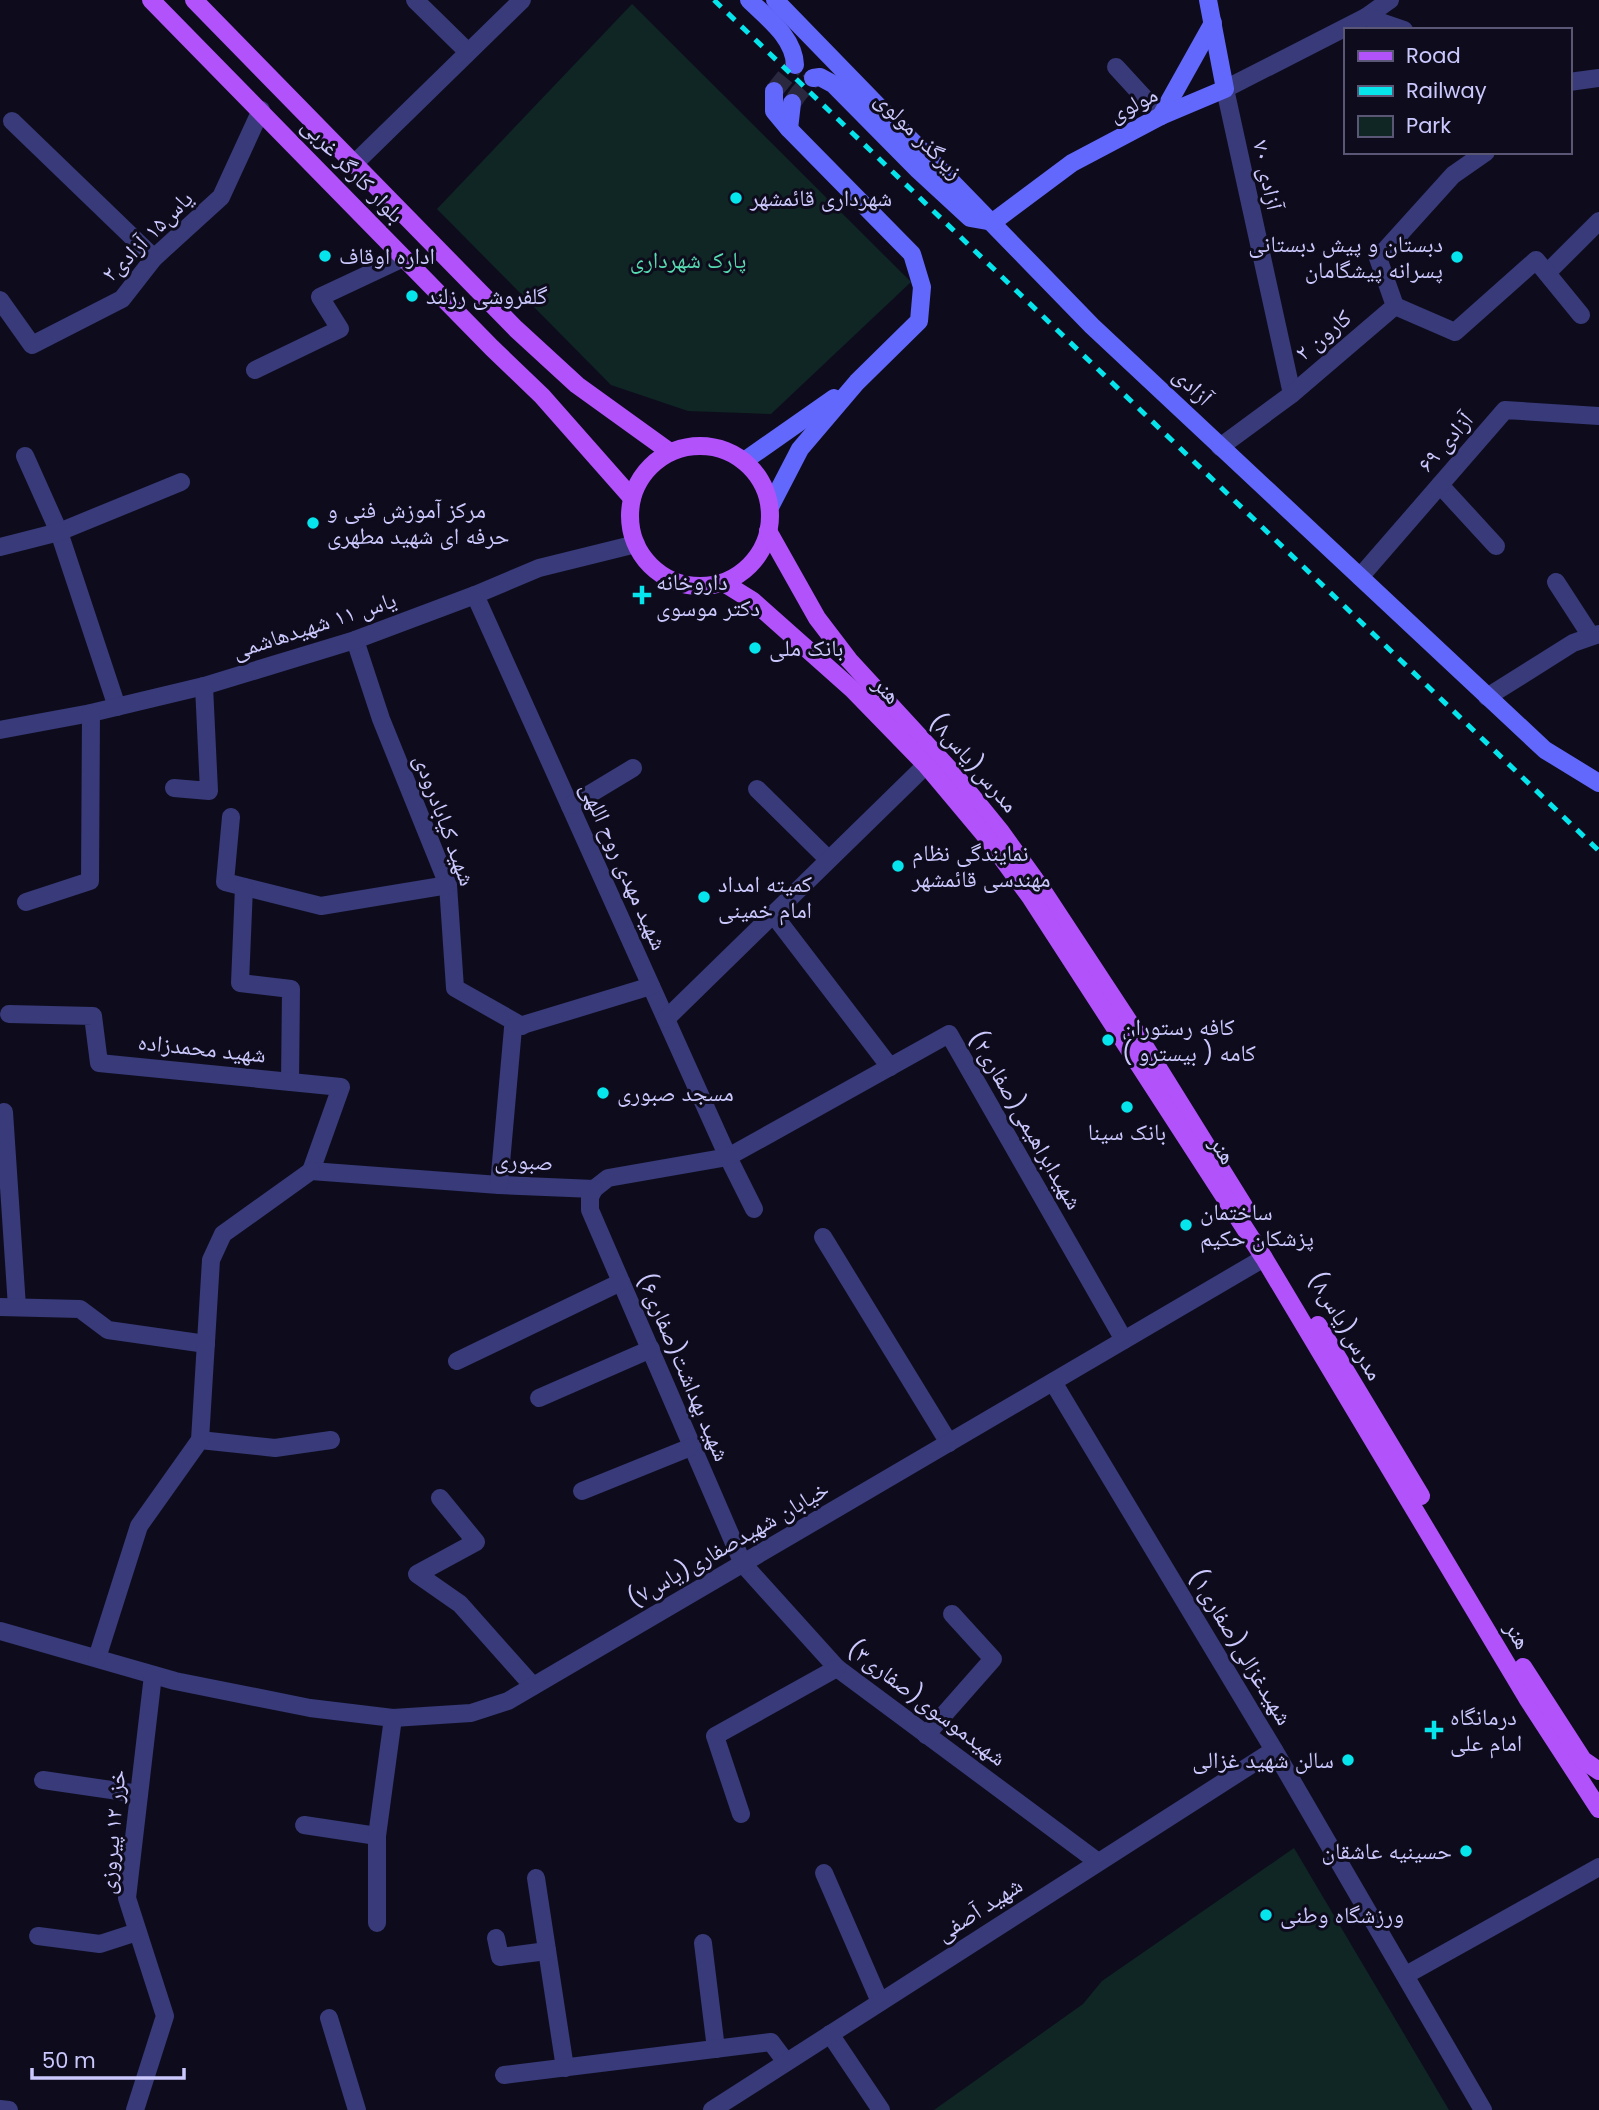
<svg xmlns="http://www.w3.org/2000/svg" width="1599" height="2110" font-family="Poppins,'Noto Naskh Arabic',sans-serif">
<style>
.park{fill:#0f2624}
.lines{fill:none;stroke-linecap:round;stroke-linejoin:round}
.secondary-tunnel{stroke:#2a283e;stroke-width:18;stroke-dasharray:18 9;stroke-linecap:butt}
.street{stroke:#383a7a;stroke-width:18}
.secondary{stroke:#6268fb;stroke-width:18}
.primary{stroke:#b152fb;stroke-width:18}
.rail{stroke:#06e4ec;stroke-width:5;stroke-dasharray:10 9;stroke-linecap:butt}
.poi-dot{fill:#06e4ec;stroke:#0e0c1c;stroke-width:2.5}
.labels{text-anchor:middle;stroke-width:6;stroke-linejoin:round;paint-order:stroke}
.street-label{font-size:23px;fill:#cbc8fe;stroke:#0e0c1c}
.poi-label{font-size:23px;fill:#cbc8fe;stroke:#0e0c1c;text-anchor:start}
.park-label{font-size:23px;fill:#57dbb1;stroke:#0e0c1c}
</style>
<rect width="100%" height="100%" fill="#0e0c1c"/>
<!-- park -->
<g class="park">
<path d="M 632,4 L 911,282 L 771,414 L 688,411 L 611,385 L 437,209 Z"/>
<path d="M 1294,1848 L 1449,2110 L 934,2110 L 1083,2004 L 1102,1981 Z"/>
</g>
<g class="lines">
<!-- secondary-tunnel -->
<g class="secondary-tunnel">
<path d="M 774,91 L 795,65"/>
<path d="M 792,103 L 799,93 L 813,78"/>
</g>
<!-- street -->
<g class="street">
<path d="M 415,0 L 468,52"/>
<path d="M 1366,17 L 1390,0"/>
<path d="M 1116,67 L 1161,116"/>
<path d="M 1569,82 L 1599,78"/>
<path d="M 12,121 L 154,258"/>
<path d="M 354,164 L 522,0"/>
<path d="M 1547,273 L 1599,221"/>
<path d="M 0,300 L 32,345 L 122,299 L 154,258 L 221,197 L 261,110"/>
<path d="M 1395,306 L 1455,332 L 1536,260 L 1581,315"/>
<path d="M 255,370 L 340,329 L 320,297 L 403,258"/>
<path d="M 1292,394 L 1225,89 L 1366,17 L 1404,30"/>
<path d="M 1220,447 L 1292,394 L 1395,306 L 1378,258 L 1453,175 L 1486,152"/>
<path d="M 25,456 L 59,532 L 117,707"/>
<path d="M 1440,485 L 1496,546"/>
<path d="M 0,547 L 59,532 L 181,482"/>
<path d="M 1360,577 L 1505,410 L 1599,416"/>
<path d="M 1556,582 L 1591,636"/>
<path d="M 475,595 L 728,1157 L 754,1209"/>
<path d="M 355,640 L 381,719 L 448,885 L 455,988 L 522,1026"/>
<path d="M 1487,697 L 1573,643 L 1599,634"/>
<path d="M 0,730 L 91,713 L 204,686 L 355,640 L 475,595 L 539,568 L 636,544"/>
<path d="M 174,788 L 209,791 L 204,686"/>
<path d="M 757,789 L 828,859"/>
<path d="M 570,806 L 633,768"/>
<path d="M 231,817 L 225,882 L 321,906 L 448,885"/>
<path d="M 244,887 L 240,983 L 291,989 L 290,1082"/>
<path d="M 26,902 L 90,881 L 91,713"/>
<path d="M 773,914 L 890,1067"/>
<path d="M 9,1014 L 93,1016 L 99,1063 L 341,1087 L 311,1171"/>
<path d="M 666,1019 L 926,765"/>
<path d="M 4,1112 L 17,1307"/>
<path d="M 311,1171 L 499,1185 L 594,1189 L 608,1178 L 728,1157 L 949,1034 L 1124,1340"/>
<path d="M 499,1185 L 513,1028 L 651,986"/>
<path d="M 594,1189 L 590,1197 L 590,1210 L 743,1564 L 837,1668 L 1098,1862"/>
<path d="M 823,1237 L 949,1443"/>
<path d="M 0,1307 L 80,1309 L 108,1330 L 206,1344"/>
<path d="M 457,1361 L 621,1282"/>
<path d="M 1053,1382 L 1274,1750 L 1483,2110"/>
<path d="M 539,1398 L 651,1349"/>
<path d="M 200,1440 L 275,1448 L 331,1440"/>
<path d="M 582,1491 L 691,1447"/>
<path d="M 440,1498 L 476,1542 L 417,1574 L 460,1604 L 533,1686"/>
<path d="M 0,1631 L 175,1681 L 310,1708 L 393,1718 L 471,1713 L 508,1701 L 1264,1258"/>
<path d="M 97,1658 L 139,1526 L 200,1440 L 211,1260 L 223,1234 L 311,1171"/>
<path d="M 926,1735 L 993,1659 L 952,1614"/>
<path d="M 43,1780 L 139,1794"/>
<path d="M 741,1814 L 715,1736 L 837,1668"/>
<path d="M 304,1825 L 377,1836"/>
<path d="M 824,1873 L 880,2002"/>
<path d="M 536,1878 L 565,2068"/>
<path d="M 377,1923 L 377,1836 L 393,1718"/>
<path d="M 38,1936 L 100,1944 L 137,1932"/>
<path d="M 496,1938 L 500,1957 L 547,1951"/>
<path d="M 703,1943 L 716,2049"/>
<path d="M 1406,1975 L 1599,1867"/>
<path d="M 329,2018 L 357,2110"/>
<path d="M 830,2034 L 881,2110"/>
<path d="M 504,2075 L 771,2042 L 786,2062"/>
<path d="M 0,2109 L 9,2110"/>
<path d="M 135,2110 L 165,2016 L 127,1898 L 153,1675"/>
<path d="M 712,2110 L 1274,1750"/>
</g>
<!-- secondary -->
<g class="secondary">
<path d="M 749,0 C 767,18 794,37 795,65"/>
<path d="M 775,0 L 1092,326 L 1545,750 L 1599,783"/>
<path d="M 813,78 L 820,77 L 833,84 L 918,170 L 970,218 L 993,222"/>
<path d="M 1161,116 L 1213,23"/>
<path d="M 789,129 L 792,103"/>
<path d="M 993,222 L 1072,163 L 1161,116 L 1225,89 L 1208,0"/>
<path d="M 744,461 L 834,398"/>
<path d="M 771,505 L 800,449 L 857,382 L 919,321 L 922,287 L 912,254 L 789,129 L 774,111 L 774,91"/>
</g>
<!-- primary -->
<g class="primary">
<path d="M 151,0 L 492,348 L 542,396 L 632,498"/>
<path d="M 194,0 L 516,329 L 577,385 L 670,452"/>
<circle cx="700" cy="516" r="70"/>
<path d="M 768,531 L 817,618 L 849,660 L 953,773 L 1001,832 L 1039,885 L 1139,1037 L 1244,1206"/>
<path d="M 724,583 L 753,601 L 852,689 L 926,765 L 988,839 L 1031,898 L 1264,1258 L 1527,1698 L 1599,1809"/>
<path d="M 1318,1325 L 1421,1496"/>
<path d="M 1523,1667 L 1583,1760 L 1599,1771"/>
</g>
<!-- rail -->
<path class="rail" d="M 714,0 L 1599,851"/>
</g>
<!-- markers -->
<g class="poi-dot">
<circle cx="736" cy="198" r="7"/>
<circle cx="325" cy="256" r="7"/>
<circle cx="1457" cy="257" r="7"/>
<circle cx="412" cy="296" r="7"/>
<circle cx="313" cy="523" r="7"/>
<path d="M638.5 584.5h7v7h7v7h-7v7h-7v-7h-7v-7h7z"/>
<circle cx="755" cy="648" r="7"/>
<circle cx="898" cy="866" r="7"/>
<circle cx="704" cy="897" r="7"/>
<circle cx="1108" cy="1040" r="7"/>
<circle cx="603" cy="1093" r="7"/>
<circle cx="1127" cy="1107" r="7"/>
<circle cx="1186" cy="1225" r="7"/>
<path d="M1430.5 1719.5h7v7h7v7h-7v7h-7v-7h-7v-7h7z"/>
<circle cx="1348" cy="1760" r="7"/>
<circle cx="1466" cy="1851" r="7"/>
<circle cx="1266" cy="1915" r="7"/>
</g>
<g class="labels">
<!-- street labels -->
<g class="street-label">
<text transform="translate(1133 104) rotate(-27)" y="8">مولوی</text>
<text transform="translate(919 135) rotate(45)" y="8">زیرگذر مولوی</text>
<text transform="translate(353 170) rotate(46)" y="8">بلوار کارگر غربی</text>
<text transform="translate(1268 175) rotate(78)" y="8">آزادی ۷۰</text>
<text transform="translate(147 236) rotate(-45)" y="8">یاس۱۵ آزادی۲</text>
<text transform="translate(1323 335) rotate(-40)" y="8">کارون ۲</text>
<text transform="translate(1193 386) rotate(44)" y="8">آزادی</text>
<text transform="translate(1445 442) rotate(-49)" y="8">آزادی ۶۹</text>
<text transform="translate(314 625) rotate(-18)" y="8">یاس ۱۱ شهیدهاشمی</text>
<text transform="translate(887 690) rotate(46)" y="8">هنر</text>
<text transform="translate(974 763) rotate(49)" y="8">مدرس(یاس۸)</text>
<text transform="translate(445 820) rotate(70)" y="8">شهید کیابادرودی</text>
<text transform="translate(624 866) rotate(66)" y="8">شهید مهدی روح اللهی</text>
<text transform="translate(202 1048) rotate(6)" y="8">شهید محمدزاده</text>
<text transform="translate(1026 1120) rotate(60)" y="8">شهیدابراهیمی(صفاری۲)</text>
<text transform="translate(1223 1150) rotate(57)" y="8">هنر</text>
<text transform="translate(524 1161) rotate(3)" y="8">صبوری</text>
<text transform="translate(1346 1326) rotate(59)" y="8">مدرس(یاس۸)</text>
<text transform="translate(684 1367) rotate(67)" y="8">شهید بهداشت(صفاری۶)</text>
<text transform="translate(728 1544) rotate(-30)" y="8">خیابان شهیدصفاری(یاس۷)</text>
<text transform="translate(1518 1635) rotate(59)" y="8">هنر</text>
<text transform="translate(1241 1647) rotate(59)" y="8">شهیدغزالی(صفاری۱)</text>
<text transform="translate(927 1703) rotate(37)" y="8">شهیدموسوی(صفاری۳)</text>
<text transform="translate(112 1832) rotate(-85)" y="8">خزر ۱۲ پیروزی</text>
<text transform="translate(979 1909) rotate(-33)" y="8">شهید آصفی</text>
</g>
<!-- poi labels -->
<g class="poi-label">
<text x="750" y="206">شهرداری قائمشهر</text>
<text x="1443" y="252" text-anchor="end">دبستان و پیش دبستانی<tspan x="1443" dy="26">پسرانه پیشگامان</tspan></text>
<text x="339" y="264">اداره اوقاف</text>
<text x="426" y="304">گلفروشی رزلند</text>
<text x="327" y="518">مرکز آموزش فنی و<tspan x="327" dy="26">حرفه ای شهید مطهری</tspan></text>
<text x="656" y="590">داروخانه<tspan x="656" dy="26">دکتر موسوی</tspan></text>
<text x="769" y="656">بانک ملی</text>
<text x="912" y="861">نمایندگی نظام<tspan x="912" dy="26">مهندسی قائمشهر</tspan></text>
<text x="718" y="892">کمیته امداد<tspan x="718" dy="26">امام خمینی</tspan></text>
<text x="1122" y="1035">کافه رستوران<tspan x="1122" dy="26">کامه ( بیسترو )</tspan></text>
<text x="617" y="1101">مسجد صبوری</text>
<text x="1127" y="1140" text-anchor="middle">بانک سینا</text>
<text x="1200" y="1220">ساختمان<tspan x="1200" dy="26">پزشکان حکیم</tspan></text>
<text x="1450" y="1725">درمانگاه<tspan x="1450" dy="26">امام علی</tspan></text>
<text x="1334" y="1768" text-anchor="end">سالن شهید غزالی</text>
<text x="1452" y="1859" text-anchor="end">حسینیه عاشقان</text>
<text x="1280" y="1923">ورزشگاه وطنی</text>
</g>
<!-- park labels -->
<g class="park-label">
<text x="688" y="268">پارک شهرداری</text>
</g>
</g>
<!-- legend -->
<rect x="1344" y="28" width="228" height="126" fill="#0e0c1c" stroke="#5a5776" stroke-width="2"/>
<rect x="1358" y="51" width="35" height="10" fill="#b152fb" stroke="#5a5776" stroke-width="2"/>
<text x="1406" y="63" font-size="21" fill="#cbc8fe">Road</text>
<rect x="1358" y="86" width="35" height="10" fill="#06e4ec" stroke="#5a5776" stroke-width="2"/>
<text x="1406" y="98" font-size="21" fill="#cbc8fe">Railway</text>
<rect x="1358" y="116" width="35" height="21" fill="#0f2624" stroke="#5a5776" stroke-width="2"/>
<text x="1406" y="133" font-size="21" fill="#cbc8fe">Park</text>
<!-- scale -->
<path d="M32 2068v10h152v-10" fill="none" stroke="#cbc8fe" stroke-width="3.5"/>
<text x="42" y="2068" font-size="21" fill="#cbc8fe" stroke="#0e0c1c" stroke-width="5" paint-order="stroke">50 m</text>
</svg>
